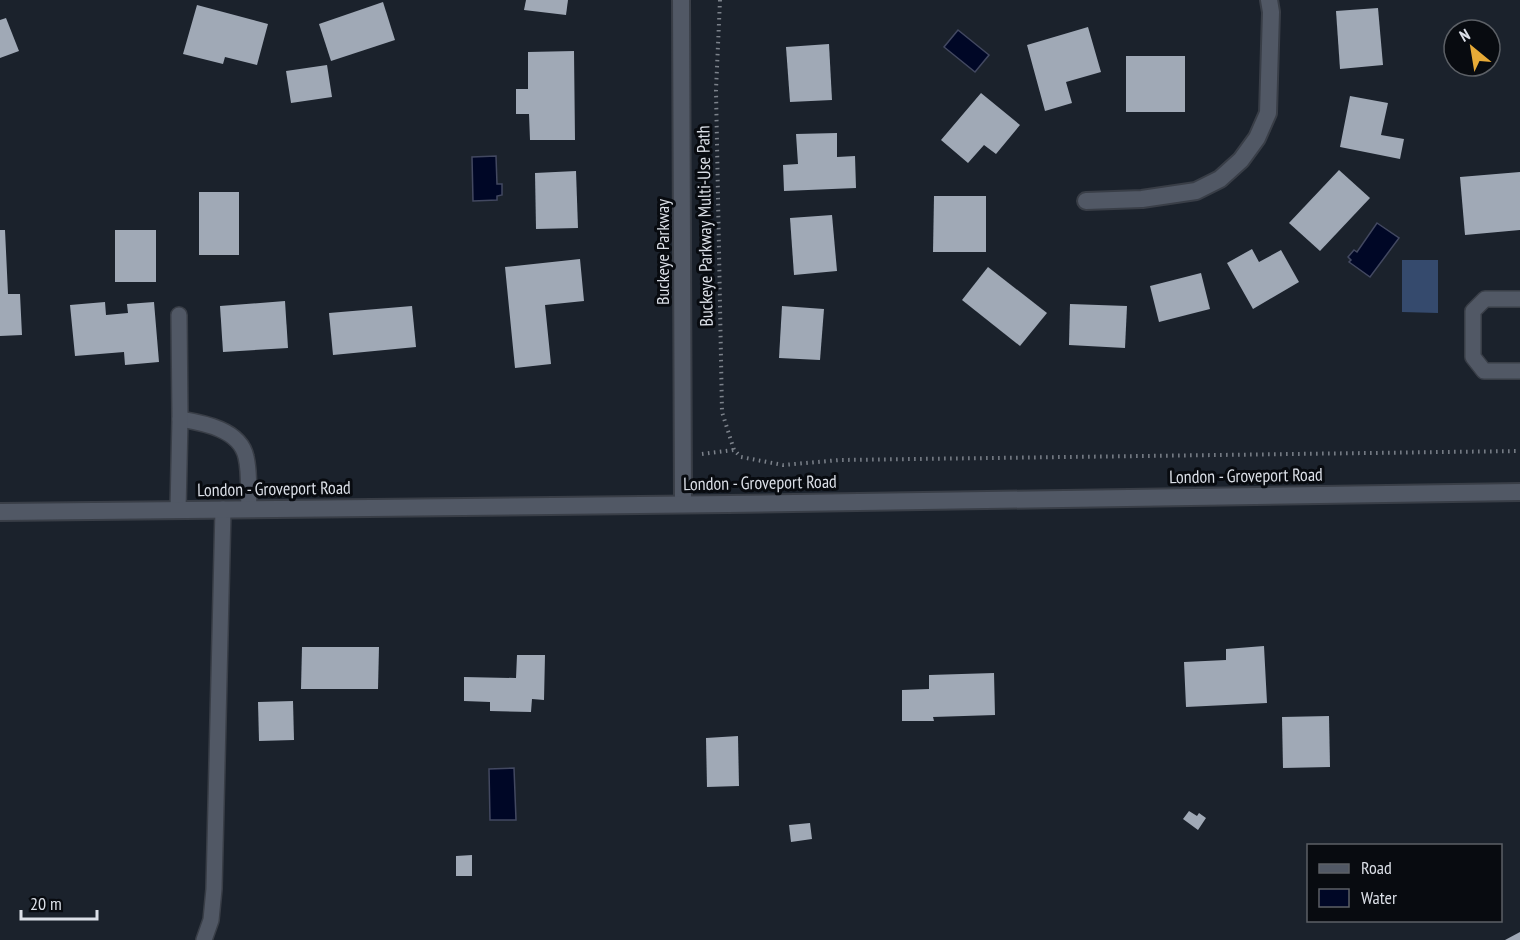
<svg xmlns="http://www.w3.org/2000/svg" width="1520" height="940" font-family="'PT Sans Narrow',sans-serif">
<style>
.green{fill:#354a6d}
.water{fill:#000726;stroke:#424860;stroke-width:1.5}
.building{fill:#a0a9b6}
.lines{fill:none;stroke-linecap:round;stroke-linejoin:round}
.service-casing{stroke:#393e47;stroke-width:18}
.minor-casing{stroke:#393e47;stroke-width:20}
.tertiary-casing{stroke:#393e47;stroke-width:20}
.secondary-casing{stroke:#393e47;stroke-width:20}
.path{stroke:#7c828b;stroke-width:4;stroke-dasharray:1.5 4.5;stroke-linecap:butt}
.service{stroke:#515865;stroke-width:15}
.minor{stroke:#515865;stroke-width:16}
.tertiary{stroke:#515865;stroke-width:16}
.secondary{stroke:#515865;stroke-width:16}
.labels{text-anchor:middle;stroke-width:6;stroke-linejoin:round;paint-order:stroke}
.street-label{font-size:18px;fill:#dbdfe7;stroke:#080b10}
</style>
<rect width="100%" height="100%" fill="#1b222c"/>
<!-- green -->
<path class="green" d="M 1402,260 L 1438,260 L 1438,313 L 1402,312 Z"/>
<!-- water -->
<g class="water">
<path d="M 958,30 L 989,55 L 975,72 L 944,47 Z"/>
<path d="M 496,156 L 497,184 L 502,184 L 502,195 L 497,196 L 497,200 L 473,201 L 472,157 Z"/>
<path d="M 1377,223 L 1399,238 L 1370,277 L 1349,262 L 1351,260 L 1348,257 L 1354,250 L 1357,252 Z"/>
<path d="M 514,768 L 516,820 L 490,820 L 489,769 Z"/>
</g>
<!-- building -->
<g class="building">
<path d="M 526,0 L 568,0 L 566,15 L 524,10 Z"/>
<path d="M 383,2 L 395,40 L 331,61 L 319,24 Z"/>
<path d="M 197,5 L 268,24 L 257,65 L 225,57 L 223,64 L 183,54 Z"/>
<path d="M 1378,8 L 1383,65 L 1340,69 L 1336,11 Z"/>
<path d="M 6,18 L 19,51 L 0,58 L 0,20 Z"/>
<path d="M 1088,27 L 1101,72 L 1066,82 L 1072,103 L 1045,111 L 1027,45 Z"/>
<path d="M 829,44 L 832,100 L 790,102 L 786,47 Z"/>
<path d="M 574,51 L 575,140 L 530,140 L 529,114 L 516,114 L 516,89 L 528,89 L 528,52 Z"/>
<rect x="1126" y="56" width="59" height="56"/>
<path d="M 327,65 L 332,97 L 291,103 L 286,71 Z"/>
<path d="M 981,93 L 1020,125 L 996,154 L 984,145 L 968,163 L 941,140 Z"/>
<path d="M 1350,96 L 1388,103 L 1381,135 L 1404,139 L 1400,159 L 1340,147 Z"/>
<path d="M 837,133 L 837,157 L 855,156 L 856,188 L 784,191 L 783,165 L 798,164 L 796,134 Z"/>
<path d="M 1339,170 L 1370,198 L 1320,251 L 1289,223 Z"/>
<path d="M 576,171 L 578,228 L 536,229 L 535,173 Z"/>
<path d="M 1520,172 L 1520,230 L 1465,235 L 1460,177 Z"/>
<rect x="199" y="192" width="40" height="63"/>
<path d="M 934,196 L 986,196 L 986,252 L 933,252 Z"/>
<path d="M 832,215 L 837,271 L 794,275 L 790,218 Z"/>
<path d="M 0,230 L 5,230 L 8,294 L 20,294 L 22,335 L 0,336 Z"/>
<rect x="115" y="230" width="41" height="52"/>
<path d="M 1252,249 L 1259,262 L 1281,250 L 1299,282 L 1253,309 L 1227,263 Z"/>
<path d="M 580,259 L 584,301 L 545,305 L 551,364 L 515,368 L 505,267 Z"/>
<path d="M 988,267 L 1047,313 L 1020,346 L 962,300 Z"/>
<path d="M 1201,273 L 1210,309 L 1159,322 L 1150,286 Z"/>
<path d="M 285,301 L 288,348 L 223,352 L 220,306 Z"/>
<path d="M 105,302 L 106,315 L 128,313 L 127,304 L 154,302 L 159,362 L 125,365 L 124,352 L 75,356 L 70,305 Z"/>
<path d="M 1070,304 L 1127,306 L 1125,348 L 1069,345 Z"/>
<path d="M 412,306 L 416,347 L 333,355 L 329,313 Z"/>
<path d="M 782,306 L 824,309 L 820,360 L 779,358 Z"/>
<path d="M 1264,646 L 1267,703 L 1186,707 L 1184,662 L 1226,660 L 1226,649 Z"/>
<path d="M 302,647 L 379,647 L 378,689 L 301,689 Z"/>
<path d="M 517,655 L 545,655 L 544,700 L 532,699 L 531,712 L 490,711 L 490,702 L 464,701 L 464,677 L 516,678 Z"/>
<path d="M 994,673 L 995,715 L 933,717 L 934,721 L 902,721 L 902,690 L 929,689 L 929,675 Z"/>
<path d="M 293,701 L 294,740 L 259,741 L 258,702 Z"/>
<path d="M 1329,716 L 1330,767 L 1283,768 L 1282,717 Z"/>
<path d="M 738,736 L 739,786 L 707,787 L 706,738 Z"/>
<path d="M 1189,811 L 1197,816 L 1199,813 L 1206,818 L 1198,830 L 1183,819 Z"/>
<path d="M 810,823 L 812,839 L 791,842 L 789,825 Z"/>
<path d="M 472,855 L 472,876 L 456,876 L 456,856 Z"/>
<path d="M 1520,932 L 1520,940 L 1505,940 Z"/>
</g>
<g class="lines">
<!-- service casing -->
<g class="service-casing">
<g id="service">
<path d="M 1520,299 L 1485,299 L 1473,311 L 1473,357 L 1484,371 L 1520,371"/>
<path d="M 180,419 C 203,423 240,429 246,457 C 250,473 248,492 249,509"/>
<path d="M 178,510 L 180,419 L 179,315"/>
<path d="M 204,940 L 211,920 L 214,889 L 223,509"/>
</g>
</g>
<!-- minor casing -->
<g class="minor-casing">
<path id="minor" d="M 1086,201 L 1142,199 L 1196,191 L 1220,179 L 1241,160 L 1257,138 L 1268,113 L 1271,12 L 1269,0"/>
</g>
<!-- tertiary casing -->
<g class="tertiary-casing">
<path id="tertiary" d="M 681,0 L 683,504"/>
</g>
<!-- secondary casing -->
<g class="secondary-casing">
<path id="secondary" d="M 0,512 L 728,504 L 1520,492"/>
</g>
<!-- path -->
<g class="path">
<path d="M 720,0 L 716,90 L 722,412 L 734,450 L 741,457 L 783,465 L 840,460 L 1520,451"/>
<path d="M 702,454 L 734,450"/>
</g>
<!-- service -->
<use href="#service" class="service"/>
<!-- minor -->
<use href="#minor" class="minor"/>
<!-- tertiary -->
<use href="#tertiary" class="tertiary"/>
<!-- secondary -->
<use href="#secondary" class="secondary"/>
</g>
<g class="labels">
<!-- street labels -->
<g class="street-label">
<text transform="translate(705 226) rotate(-91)" y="6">Buckeye Parkway Multi-Use Path</text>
<text transform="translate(663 252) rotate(-90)" y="6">Buckeye Parkway</text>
<text transform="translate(1246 476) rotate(-1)" y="6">London - Groveport Road</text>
<text transform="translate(760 483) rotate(-1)" y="6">London - Groveport Road</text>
<text transform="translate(274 489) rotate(-1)" y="6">London - Groveport Road</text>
</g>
</g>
<!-- legend -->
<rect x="1307" y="844" width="195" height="78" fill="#080b10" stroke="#5c6066" stroke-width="1.5"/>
<rect x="1319" y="864" width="30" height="9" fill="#515865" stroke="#5c6066" stroke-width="1.5"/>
<text x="1361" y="874" font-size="18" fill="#dbdfe7">Road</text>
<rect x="1319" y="889" width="30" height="18" fill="#000726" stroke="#5c6066" stroke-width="1.5"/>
<text x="1361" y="904" font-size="18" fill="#dbdfe7">Water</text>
<!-- north arrow -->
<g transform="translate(1472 48) rotate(330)"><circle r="28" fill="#080b10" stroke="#5c6066" stroke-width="1.5"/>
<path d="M0-4.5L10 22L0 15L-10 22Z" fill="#e8ab37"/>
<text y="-9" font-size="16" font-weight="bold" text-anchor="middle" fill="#dbdfe7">N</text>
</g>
<!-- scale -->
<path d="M21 910v9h76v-9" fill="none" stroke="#dbdfe7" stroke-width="3"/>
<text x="30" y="910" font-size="18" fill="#dbdfe7" stroke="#080b10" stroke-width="4.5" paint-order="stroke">20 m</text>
</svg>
